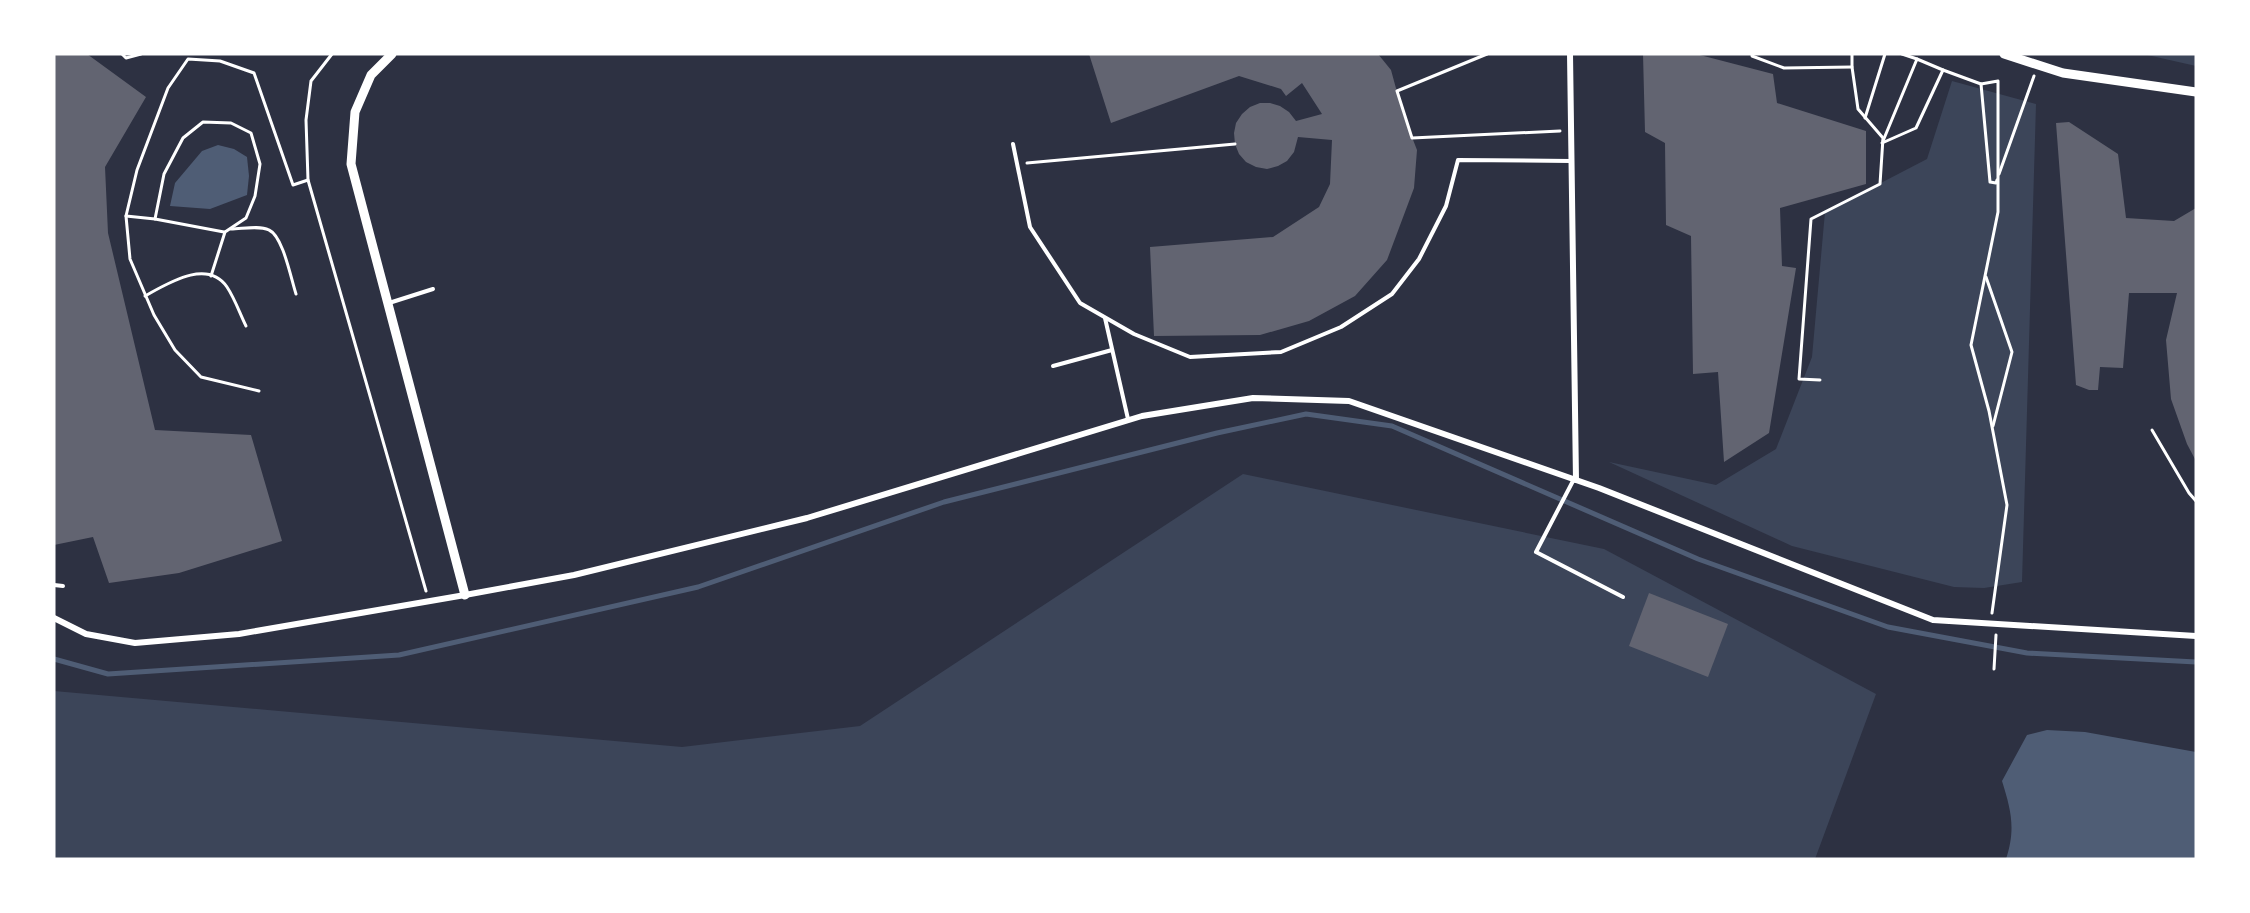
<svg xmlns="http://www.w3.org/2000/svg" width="2250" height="913" font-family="Rubik,sans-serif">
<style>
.green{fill:#3c4559}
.water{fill:#4f5d75}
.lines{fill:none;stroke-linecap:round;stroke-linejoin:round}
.stream{stroke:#4f5d75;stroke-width:5}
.building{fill:#626471}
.path{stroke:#fff;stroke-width:3}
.service{stroke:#fff;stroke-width:4}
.minor{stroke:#fff;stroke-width:6}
.tertiary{stroke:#fff;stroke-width:9}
</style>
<rect width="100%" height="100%" fill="#2d3142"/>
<!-- green -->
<g class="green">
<path d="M 2143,54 L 2196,54 L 2196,66 Z"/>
<path d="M 1952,81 L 2036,104 L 2022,582 L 1984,588 L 1954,587 L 1792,546 L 1609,462 L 1716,485 L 1776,449 L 1812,357 L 1825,212 L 1927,159 Z"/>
<path d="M 1243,474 L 1604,549 L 1876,694 L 1815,859 L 54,859 L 54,691 L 682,747 L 860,726 Z"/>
</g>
<!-- water -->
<g class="water">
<path d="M 218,145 L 234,149 L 247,157 L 249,176 L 247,195 L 210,209 L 170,206 L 175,183 L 202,151 Z"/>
<path d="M 2047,730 L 2085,732 L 2196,752 L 2196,859 L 2006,859 C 2016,829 2011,810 2002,781 L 2027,735 Z"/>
</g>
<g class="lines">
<!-- stream -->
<path class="stream" d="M 54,659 L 108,674 L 399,655 L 698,587 L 944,502 L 1217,433 L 1306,414 L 1392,426 L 1698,559 L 1888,627 L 2027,653 L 2196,662"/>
</g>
<!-- building -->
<g class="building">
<path d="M 54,54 L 87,54 L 146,97 L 105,167 L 108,233 L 155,430 L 251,435 L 282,541 L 179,573 L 109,583 L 93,537 L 54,545 Z"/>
<path d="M 1089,54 L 1378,54 L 1391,70 L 1403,114 L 1417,150 L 1414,188 L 1387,260 L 1355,296 L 1309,321 L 1260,335 L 1154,336 L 1150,247 L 1273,237 L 1319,207 L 1330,184 L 1332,140 L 1298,137 L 1294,152 L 1287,161 L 1278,166 L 1267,169 L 1256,167 L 1246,162 L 1239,154 L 1235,144 L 1234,133 L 1236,123 L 1242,114 L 1250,107 L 1260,103 L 1270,103 L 1280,106 L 1289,112 L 1296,121 L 1322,114 L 1302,83 L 1286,96 L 1281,89 L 1239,76 L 1111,123 Z"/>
<path d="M 1643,54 L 1696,54 L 1773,74 L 1777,103 L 1866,131 L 1866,184 L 1780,208 L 1782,266 L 1796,268 L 1769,433 L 1724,462 L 1718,372 L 1693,374 L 1691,236 L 1666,225 L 1665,143 L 1645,132 Z"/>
<path d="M 2069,122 L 2118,154 L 2126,218 L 2174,221 L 2196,208 L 2196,461 L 2187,444 L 2171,399 L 2166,340 L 2177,293 L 2129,293 L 2123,368 L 2100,367 L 2098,390 L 2089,390 L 2076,385 L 2056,123 Z"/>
<path d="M 1649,593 L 1728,624 L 1708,677 L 1629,646 Z"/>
</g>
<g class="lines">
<!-- path -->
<g class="path">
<path d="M 122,54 L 126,58 L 141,54"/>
<path d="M 1487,54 L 1397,91 L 1412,138 L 1560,131"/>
<path d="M 1752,54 L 1752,56 L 1784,68 L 1852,67"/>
<path d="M 1902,54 L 1917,59"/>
<path d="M 1981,84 L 1990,182 L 1996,183 L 1997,180"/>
<path d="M 1865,118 L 1885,54"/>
<path d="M 1883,141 L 1917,59 L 1943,70"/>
<path d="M 1882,143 L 1916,128 L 1943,70 L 1981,84 L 1998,81 L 1998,212 L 1971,345 L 1989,411 L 2007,505 L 1992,613"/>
<path d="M 1027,163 L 1235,144"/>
<path d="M 1999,174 L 2034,76"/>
<path d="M 308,180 L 306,120 L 311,81 L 332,54"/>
<path d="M 126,216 L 155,219 L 164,174 L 183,138 L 203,122 L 231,123 L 251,133 L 260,164 L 255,196 L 246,218 L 225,232 L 211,276"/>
<path d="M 155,219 L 224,232"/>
<path d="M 231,229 C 242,229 259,225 269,230 C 283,236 291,279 296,294"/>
<path d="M 1986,277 L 2012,352 L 1993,426"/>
<path d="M 145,296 C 167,284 207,258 227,287 C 235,299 240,314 246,326"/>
<path d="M 1820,380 L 1799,379 L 1811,219 L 1880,184 L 1883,138 L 1858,109 L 1852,67 L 1852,54"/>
<path d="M 259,391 L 201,377 L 175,350 L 154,315 L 130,259 L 126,216 L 137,170 L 168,88 L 188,59 L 220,61 L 254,73 L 293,185 L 308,180 L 426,591"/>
<path d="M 2152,430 L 2189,493 L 2196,501"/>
<path d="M 1994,669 L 1996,635"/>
</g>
<!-- service -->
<g class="service">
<path d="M 1013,144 L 1030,227 L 1080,303 L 1134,334 L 1190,357 L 1281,352 L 1341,327 L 1392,294 L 1419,259 L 1446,206 L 1458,160 L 1571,161"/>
<path d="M 389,303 L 433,289"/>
<path d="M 1105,318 L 1128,419"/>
<path d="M 1053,366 L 1112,350"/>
<path d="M 1574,479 L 1536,552 L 1623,597"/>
<path d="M 54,585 L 63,586"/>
</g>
<!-- minor -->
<g class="minor">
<path d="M 1570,54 L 1576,480"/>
<path d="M 54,618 L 86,634 L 135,643 L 239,634 L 465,595 L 574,575 L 807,518 L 1142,416 L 1253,398 L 1349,401 L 1599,488 L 1933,620 L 2196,636"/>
</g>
<!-- tertiary -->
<g class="tertiary">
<path d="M 392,54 L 371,75 L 355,112 L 351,164 L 465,595"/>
<path d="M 2004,54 L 2063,73 L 2196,92"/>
</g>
</g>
<!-- border -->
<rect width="2250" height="913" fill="none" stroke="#ffffff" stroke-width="111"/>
</svg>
